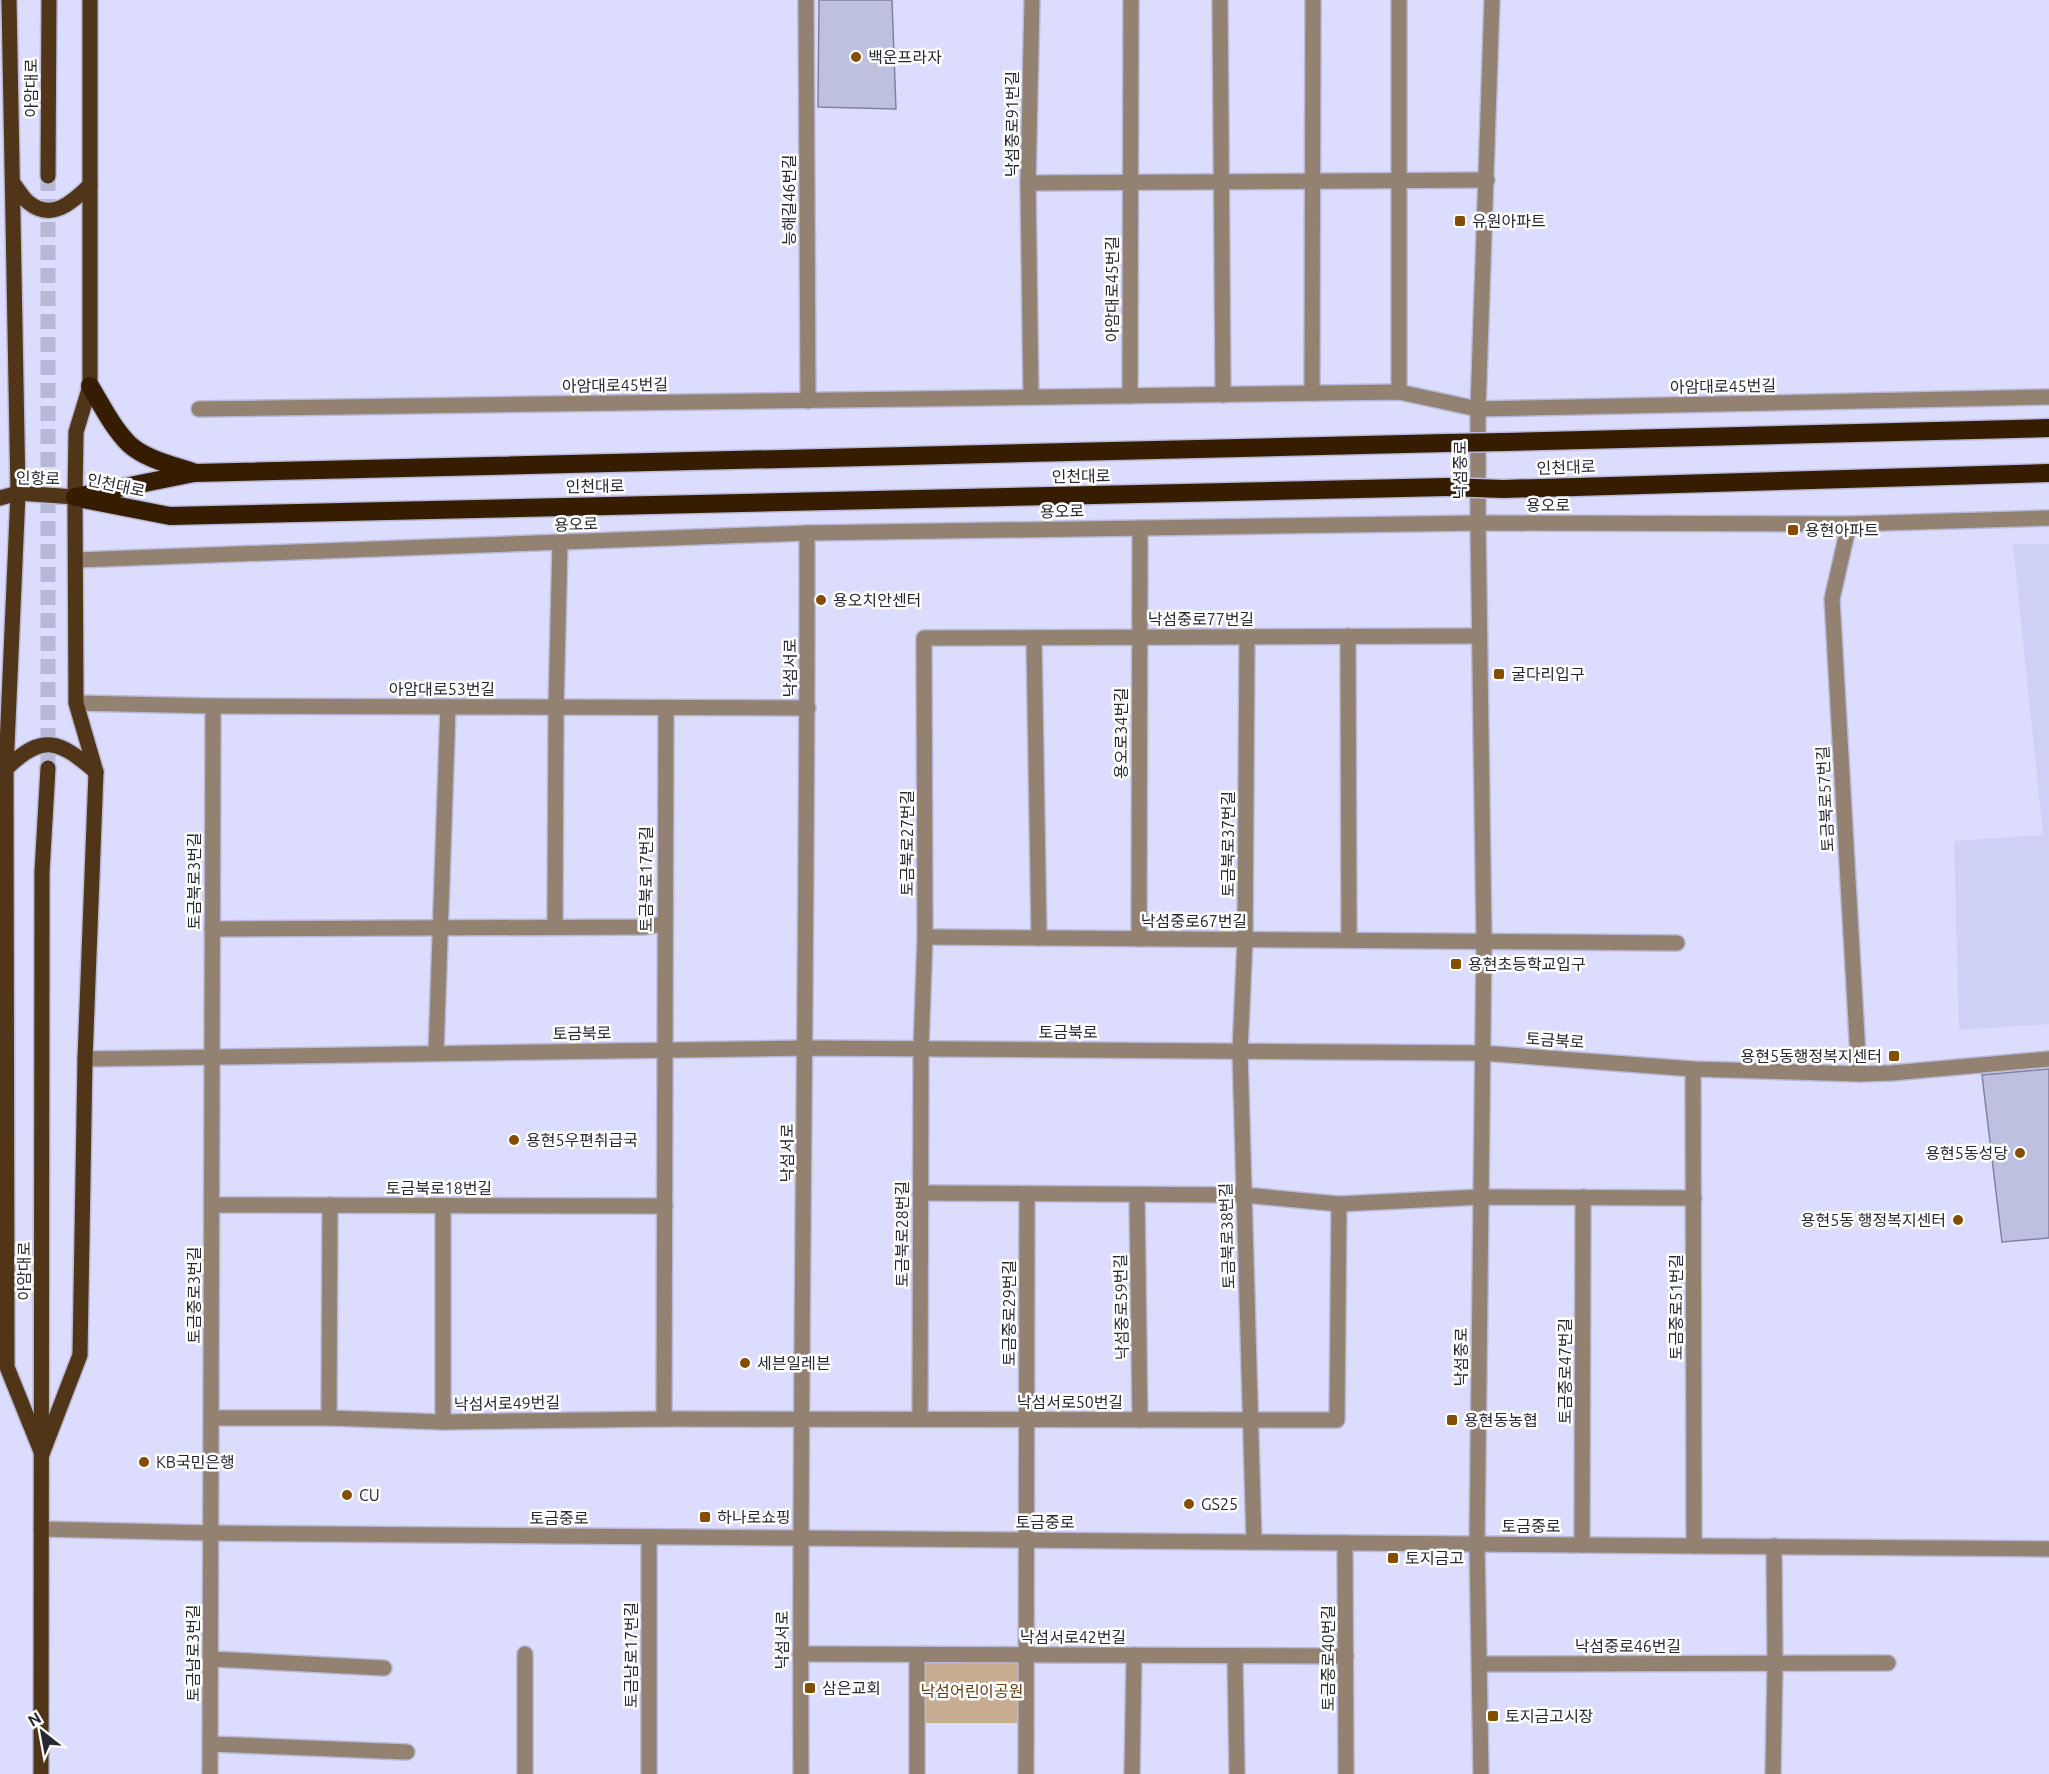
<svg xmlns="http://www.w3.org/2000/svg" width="2049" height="1774" font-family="Ubuntu,'Noto Sans KR',sans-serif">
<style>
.built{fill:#ced0f6}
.green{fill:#c8ac92}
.building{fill:#bec0e0;stroke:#8182a0;stroke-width:1.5}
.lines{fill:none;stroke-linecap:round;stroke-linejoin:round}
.major-tunnel{stroke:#b8b9d6;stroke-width:15;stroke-dasharray:15 8;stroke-linecap:butt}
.minor-casing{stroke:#b8b9d6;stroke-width:18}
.major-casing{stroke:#b8b9d6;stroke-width:18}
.highway-casing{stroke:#b8b9d6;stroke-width:21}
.minor{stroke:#938272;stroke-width:15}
.major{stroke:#513518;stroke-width:15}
.highway{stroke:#361d02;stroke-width:18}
.highway-bridge-casing{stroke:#b8b9d6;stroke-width:21;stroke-linecap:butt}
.highway-bridge{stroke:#361d02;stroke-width:18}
.poi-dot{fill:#854d00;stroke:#fff;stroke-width:2}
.labels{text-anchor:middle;stroke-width:5;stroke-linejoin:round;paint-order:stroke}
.poi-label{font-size:16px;fill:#282834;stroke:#fff;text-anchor:start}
.street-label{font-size:16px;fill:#282834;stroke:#fff}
.park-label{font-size:16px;fill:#633d10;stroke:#fff}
</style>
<rect width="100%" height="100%" fill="#dcddfe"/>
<!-- built -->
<path class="built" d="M 2013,544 L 2049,544 L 2049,1024 L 1959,1030 L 1954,841 L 2043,835 Z"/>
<!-- green -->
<path class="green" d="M 921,1659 L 1023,1659 L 1022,1723 L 923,1723 Z"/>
<!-- building -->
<g class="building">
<path d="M 819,0 L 892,0 L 896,109 L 818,107 Z"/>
<path d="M 2049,1069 L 2049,1238 L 2002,1242 L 1982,1075 Z"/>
</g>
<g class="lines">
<!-- major-tunnel -->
<path class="major-tunnel" d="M 48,176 L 48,768"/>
<!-- minor casing -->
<g class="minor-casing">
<g id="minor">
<path d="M 806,0 L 808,401"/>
<path d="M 1220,0 L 1223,395"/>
<path d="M 1399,0 L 1399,392"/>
<path d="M 1028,183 L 1487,180"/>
<path d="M 1312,393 L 1313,0"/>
<path d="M 1130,396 L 1131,0"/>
<path d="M 1031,397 L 1028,183 L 1032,0"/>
<path d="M 199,409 L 1399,392 L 1478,409 L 2049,397"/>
<path d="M 1849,524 L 1832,599 L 1859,1074"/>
<path d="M 76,560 L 807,533 L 1478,523 L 1849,524 L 2049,518"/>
<path d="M 1348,636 L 1349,940"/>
<path d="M 1247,637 L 1245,940 L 1240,1051 L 1254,1542"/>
<path d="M 1034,638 L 1039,938"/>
<path d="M 76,703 L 213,706 L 808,708"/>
<path d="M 555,927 L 556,707 L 560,542"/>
<path d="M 212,929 L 643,927 L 664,924"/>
<path d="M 925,937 L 1677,943"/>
<path d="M 1139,939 L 1140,528"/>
<path d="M 436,1053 L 448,707"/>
<path d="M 85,1059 L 805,1048 L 1482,1053 L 1693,1069 L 1859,1074 L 1892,1073 L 2049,1059"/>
<path d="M 1693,1069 L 1694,1546"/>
<path d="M 920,1193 L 1244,1195 L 1339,1204 L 1480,1197 L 1694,1198"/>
<path d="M 1137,1195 L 1140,1420"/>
<path d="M 213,1205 L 665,1206"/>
<path d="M 443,1206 L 443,1422"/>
<path d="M 212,1418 L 329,1418 L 443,1422 L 664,1419 L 1337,1420 L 1339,1204"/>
<path d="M 329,1418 L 330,1205"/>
<path d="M 664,1419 L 666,708"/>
<path d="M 920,1419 L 921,1049 L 925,937 L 924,638 L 1478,636"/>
<path d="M 41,1529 L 210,1533 L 2049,1549"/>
<path d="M 1345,1543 L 1346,1774"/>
<path d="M 1582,1545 L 1583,1197"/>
<path d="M 800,1654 L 1346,1656"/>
<path d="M 917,1655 L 917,1774"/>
<path d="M 1235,1656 L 1237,1774"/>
<path d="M 211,1659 L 384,1668"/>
<path d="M 1480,1664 L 1888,1663"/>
<path d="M 210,1744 L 407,1752"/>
<path d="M 210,1774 L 213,706"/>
<path d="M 525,1774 L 525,1654"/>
<path d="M 649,1774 L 649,1537"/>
<path d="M 801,1774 C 799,1360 808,947 807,533"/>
<path d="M 1026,1774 L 1027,1194"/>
<path d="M 1132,1774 L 1134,1655"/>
<path d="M 1481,1774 L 1477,1544 L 1484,941 L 1478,523 L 1478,409 L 1492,0"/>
<path d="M 1773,1774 L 1775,1664 L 1774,1546"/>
</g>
</g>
<!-- major casing -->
<g class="major-casing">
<g id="major">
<path d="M 9,0 L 18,493 L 6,769 L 7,1367 L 42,1454"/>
<path d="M 48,176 L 49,0"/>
<path d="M 13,183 C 18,189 22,197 28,202 C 51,222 73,202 90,185"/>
<path d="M 0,498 L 18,493 L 75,497"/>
<path d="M 6,769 C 43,732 60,741 96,772"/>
<path d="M 42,1454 L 80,1355 L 85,1059 L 96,772 L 76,703 L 75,497 L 76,432 L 90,386 L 90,0"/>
<path d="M 41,1774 L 42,872 L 48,768"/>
</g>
</g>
<!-- highway casing -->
<g class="highway-casing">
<g id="highway">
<path d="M 90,386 C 102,406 113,428 129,444 C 145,459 172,465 193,472"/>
<path d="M 1505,442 L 2049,428"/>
<path d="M 1503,489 L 2049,473"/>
<path d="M 75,497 L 194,473 L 1447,443"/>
<path d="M 83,499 L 170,516 L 1447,487"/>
</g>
</g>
<!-- minor -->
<use href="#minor" class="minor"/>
<!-- major -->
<use href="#major" class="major"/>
<!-- highway -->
<use href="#highway" class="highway"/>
<!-- highway-bridge casing -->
<g class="highway-bridge-casing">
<g id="highway-bridge">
<path d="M 1447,443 L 1505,442"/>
<path d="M 1447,487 L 1503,489"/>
</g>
</g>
<!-- highway-bridge -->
<use href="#highway-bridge" class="highway-bridge"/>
</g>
<!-- markers -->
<g class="poi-dot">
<circle cx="856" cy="57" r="6"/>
<rect x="1454" y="215" width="12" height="12" rx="3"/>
<rect x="1787" y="524" width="12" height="12" rx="3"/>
<circle cx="821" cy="600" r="6"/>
<rect x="1493" y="668" width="12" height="12" rx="3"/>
<rect x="1450" y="958" width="12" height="12" rx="3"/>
<rect x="1888" y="1050" width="12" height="12" rx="3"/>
<circle cx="514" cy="1140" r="6"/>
<circle cx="2020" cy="1153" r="6"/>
<circle cx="1958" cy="1220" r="6"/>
<circle cx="745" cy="1363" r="6"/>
<rect x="1446" y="1414" width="12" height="12" rx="3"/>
<circle cx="144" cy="1462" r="6"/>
<circle cx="347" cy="1495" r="6"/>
<circle cx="1189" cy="1504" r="6"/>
<rect x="699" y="1511" width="12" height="12" rx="3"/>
<rect x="1387" y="1552" width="12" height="12" rx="3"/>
<rect x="804" y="1682" width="12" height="12" rx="3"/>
<rect x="1487" y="1710" width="12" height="12" rx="3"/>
</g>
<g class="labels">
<!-- poi labels -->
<g class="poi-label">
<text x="868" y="63">백운프라자</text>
<text x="1472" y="227">유원아파트</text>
<text x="1805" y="536">용현아파트</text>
<text x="833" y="606">용오치안센터</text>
<text x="1511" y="680">굴다리입구</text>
<text x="1468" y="970">용현초등학교입구</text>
<text x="1882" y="1062" text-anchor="end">용현5동행정복지센터</text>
<text x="526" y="1146">용현5우편취급국</text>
<text x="2008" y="1159" text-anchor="end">용현5동성당</text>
<text x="1946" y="1226" text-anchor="end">용현5동 행정복지센터</text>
<text x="757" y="1369">세븐일레븐</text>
<text x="1464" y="1426">용현동농협</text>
<text x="156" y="1468">KB국민은행</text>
<text x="359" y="1501">CU</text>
<text x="1201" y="1510">GS25</text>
<text x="717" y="1523">하나로쇼핑</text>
<text x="1405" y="1564">토지금고</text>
<text x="822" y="1694">삼은교회</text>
<text x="1505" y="1722">토지금고시장</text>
</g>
<!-- street labels -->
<g class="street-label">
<text transform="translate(31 88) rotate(-90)" y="6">아암대로</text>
<text transform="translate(1012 124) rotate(-90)" y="6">낙섬중로91번길</text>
<text transform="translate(789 200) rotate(-90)" y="6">능해길46번길</text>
<text transform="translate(1112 289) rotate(-90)" y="6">아암대로45번길</text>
<text transform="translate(615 385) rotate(-1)" y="6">아암대로45번길</text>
<text transform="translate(1723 386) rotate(-1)" y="6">아암대로45번길</text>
<text transform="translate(1566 467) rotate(-2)" y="6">인천대로</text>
<text transform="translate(1460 470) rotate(-90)" y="6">낙섬중로</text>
<text transform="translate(1081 476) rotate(-1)" y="6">인천대로</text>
<text transform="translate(38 478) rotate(1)" y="6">인항로</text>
<text transform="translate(116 485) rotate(12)" y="6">인천대로</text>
<text transform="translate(595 486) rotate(-1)" y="6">인천대로</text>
<text x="1548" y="511">용오로</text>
<text transform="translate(1062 511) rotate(-1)" y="6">용오로</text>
<text transform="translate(576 524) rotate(-2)" y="6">용오로</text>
<text x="1201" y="625">낙섬중로77번길</text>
<text transform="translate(790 668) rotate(-90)" y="6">낙섬서로</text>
<text x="442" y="695">아암대로53번길</text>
<text transform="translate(1121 733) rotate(-90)" y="6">용오로34번길</text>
<text transform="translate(1825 799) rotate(-93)" y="6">토금북로57번길</text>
<text transform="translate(907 843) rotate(-90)" y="6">토금북로27번길</text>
<text transform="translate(1228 844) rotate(-90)" y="6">토금북로37번길</text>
<text transform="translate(646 879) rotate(-90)" y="6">토금북로17번길</text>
<text transform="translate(194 881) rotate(-90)" y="6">토금북로3번길</text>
<text x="1194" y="927">낙섬중로67번길</text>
<text x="1068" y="1038">토금북로</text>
<text transform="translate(582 1033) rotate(-1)" y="6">토금북로</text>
<text transform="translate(1555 1040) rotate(4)" y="6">토금북로</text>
<text transform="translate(787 1153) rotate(-90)" y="6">낙섬서로</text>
<text x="439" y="1194">토금북로18번길</text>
<text transform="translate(902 1234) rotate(-90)" y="6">토금북로28번길</text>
<text transform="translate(1227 1236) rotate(-92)" y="6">토금북로38번길</text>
<text transform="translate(24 1271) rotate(-90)" y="6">아암대로</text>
<text transform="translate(194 1295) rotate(-90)" y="6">토금중로3번길</text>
<text transform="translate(1121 1307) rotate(-91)" y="6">낙섬중로59번길</text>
<text transform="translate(1676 1307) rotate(-90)" y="6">토금중로51번길</text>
<text transform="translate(1009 1313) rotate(-90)" y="6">토금중로29번길</text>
<text transform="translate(1461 1357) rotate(-90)" y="6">낙섬중로</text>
<text transform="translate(1565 1371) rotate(-90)" y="6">토금중로47번길</text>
<text x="1070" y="1408">낙섬서로50번길</text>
<text transform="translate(507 1403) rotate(-1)" y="6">낙섬서로49번길</text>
<text x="559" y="1524">토금중로</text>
<text x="1045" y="1528">토금중로</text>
<text x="1531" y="1532">토금중로</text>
<text x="1073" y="1643">낙섬서로42번길</text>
<text transform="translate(782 1640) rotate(-90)" y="6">낙섬서로</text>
<text x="1628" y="1652">낙섬중로46번길</text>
<text transform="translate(193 1653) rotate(-90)" y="6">토금남로3번길</text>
<text transform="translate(631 1655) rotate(-90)" y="6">토금남로17번길</text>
<text transform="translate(1328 1658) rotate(-90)" y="6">토금중로40번길</text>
</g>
<!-- park labels -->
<g class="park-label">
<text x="972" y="1697">낙섬어린이공원</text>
</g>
</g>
<!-- north arrow -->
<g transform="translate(42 1732) rotate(329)" stroke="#ffffff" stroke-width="4.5" paint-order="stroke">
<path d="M0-4.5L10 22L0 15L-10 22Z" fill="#282834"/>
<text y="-9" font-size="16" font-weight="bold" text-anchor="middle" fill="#282834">N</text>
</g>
</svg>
